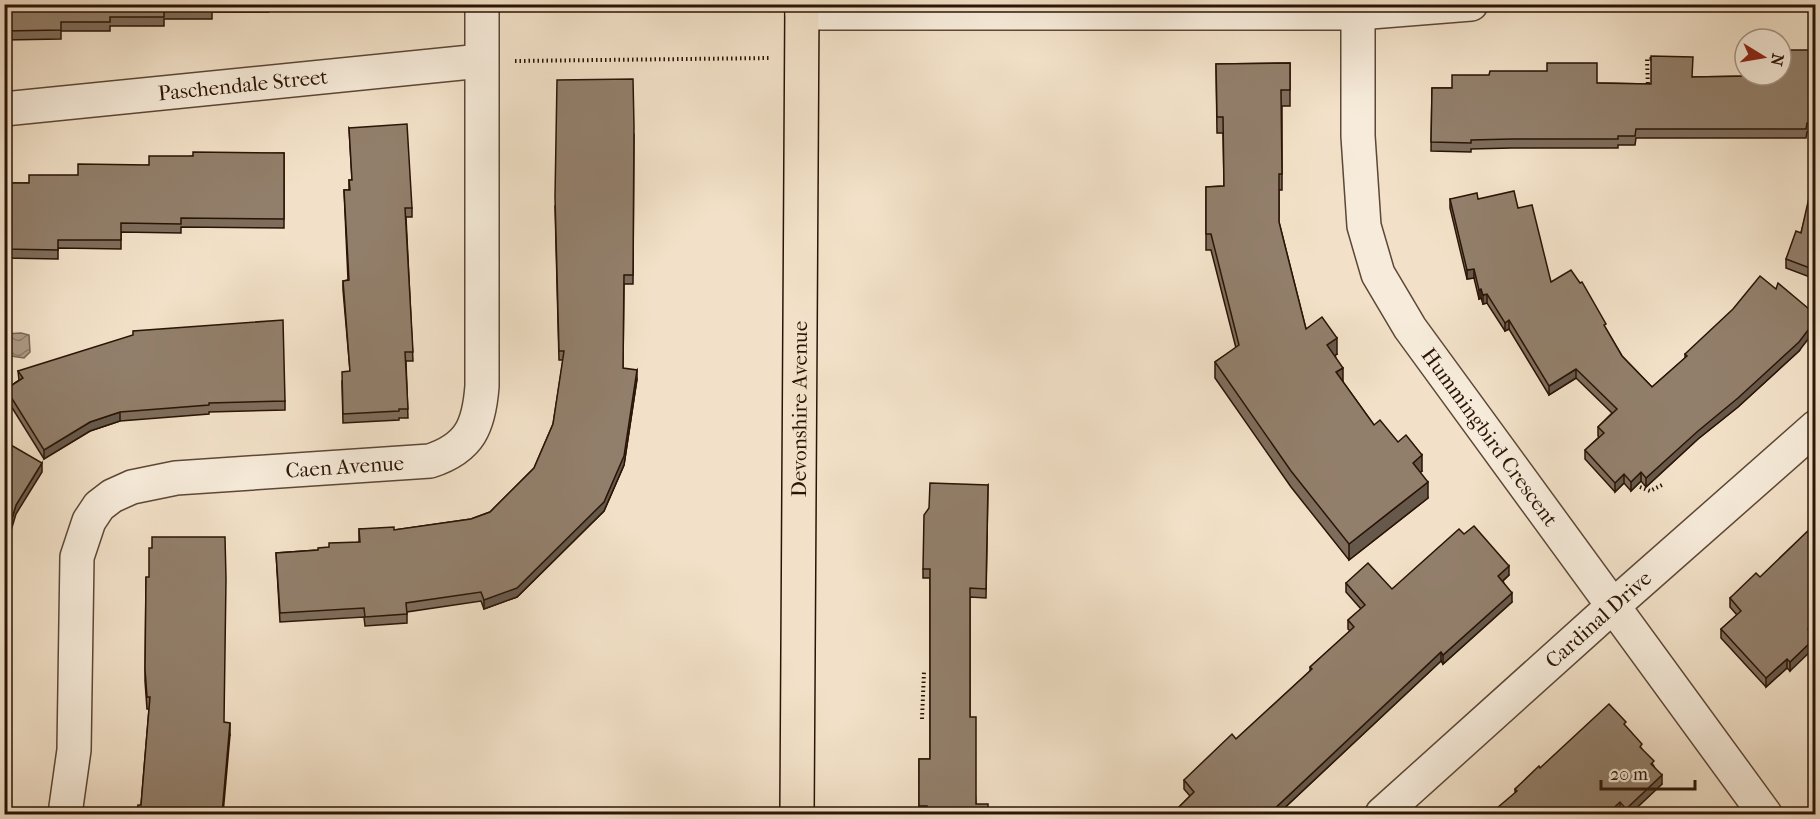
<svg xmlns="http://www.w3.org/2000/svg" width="1820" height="819" font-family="'IM FELL French Canon',serif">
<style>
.water{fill:url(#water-waves);stroke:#7a6553;stroke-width:1.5}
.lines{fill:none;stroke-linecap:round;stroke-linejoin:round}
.minor-casing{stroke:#5d4736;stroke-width:36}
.major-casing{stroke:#2b1406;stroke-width:36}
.path{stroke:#2b1406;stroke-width:4;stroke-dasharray:1.5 3;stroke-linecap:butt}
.minor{stroke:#f7ecdb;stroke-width:33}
.major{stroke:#f2e1c8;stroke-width:33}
.wall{fill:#7e6d5c;stroke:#2b1406;stroke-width:1.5}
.shaded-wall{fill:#66594b;stroke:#2b1406;stroke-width:1.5}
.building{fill:#927f6b;stroke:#2b1406;stroke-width:1.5}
.labels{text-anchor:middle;stroke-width:6;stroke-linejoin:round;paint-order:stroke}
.street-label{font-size:21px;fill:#2b1406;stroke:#f7ecdb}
</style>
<defs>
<pattern id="water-waves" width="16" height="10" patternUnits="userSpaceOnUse" patternTransform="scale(1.5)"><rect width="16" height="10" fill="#ae9b86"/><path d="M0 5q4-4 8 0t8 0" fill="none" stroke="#8e7d6c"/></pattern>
</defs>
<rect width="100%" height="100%" fill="#f2e1c8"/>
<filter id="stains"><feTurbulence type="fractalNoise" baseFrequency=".00333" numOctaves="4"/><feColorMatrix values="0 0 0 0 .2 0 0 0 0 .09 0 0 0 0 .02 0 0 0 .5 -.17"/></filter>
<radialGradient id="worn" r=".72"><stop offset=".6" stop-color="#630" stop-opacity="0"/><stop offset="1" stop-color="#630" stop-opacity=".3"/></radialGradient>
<!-- water -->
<path class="water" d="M 21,333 L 29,335 L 30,352 L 24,358 L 5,355 L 5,334 Z"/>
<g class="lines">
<!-- minor casing -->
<g class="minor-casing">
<g id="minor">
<path id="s1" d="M 1358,4 L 1358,136 L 1364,226 L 1378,274 L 1410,328 L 1765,814"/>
<path d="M 802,13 L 1358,13 L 1471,4"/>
<path id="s2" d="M 4,109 L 481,61"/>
<path id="s3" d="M 65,814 L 74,750 L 77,557 L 89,521 L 99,506 L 112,496 L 132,487 L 176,478 L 430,461 C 470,448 479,426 482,386 L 482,4"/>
<path id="s4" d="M 1382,814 L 1613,606 L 1816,427"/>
</g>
</g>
<!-- major casing -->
<g class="major-casing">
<g id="major">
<path id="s5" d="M 797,814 L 802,4"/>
</g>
</g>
<!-- path -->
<g class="path">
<path d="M 515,61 L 771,58"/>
<path d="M 1648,88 L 1647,59 L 1654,59"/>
<path d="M 1640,487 L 1650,491 L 1664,484"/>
<path d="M 922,719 L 924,672"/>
</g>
<!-- minor -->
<use href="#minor" class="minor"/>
<!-- major -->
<use href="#major" class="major"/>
</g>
<!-- wall -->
<g class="wall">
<path d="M 4,4 L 320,4 L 320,6 L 269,6 L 269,12 L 212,12 L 212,19 L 164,19 L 164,26 L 110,26 L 110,31 L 61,31 L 61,39 L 4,40 Z"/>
<path d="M 1815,50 L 1815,132 L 1807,132 L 1806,138 L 1636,138 L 1635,145 L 1618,145 L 1618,148 L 1512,148 L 1471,149 L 1471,152 L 1431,151 L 1432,88 L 1452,88 L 1597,83 L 1651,84 L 1692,77 L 1750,76 Z"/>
<path d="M 1290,63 L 1290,106 L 1282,106 L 1282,190 L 1279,190 L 1279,222 L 1306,329 L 1337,354 L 1335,355 L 1343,382 L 1374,425 L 1422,471 L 1420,472 L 1428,498 L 1349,560 L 1291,487 L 1215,378 L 1215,362 L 1236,348 L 1211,250 L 1206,250 L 1206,187 L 1224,186 L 1223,133 L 1217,133 L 1216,64 Z"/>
<path d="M 349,128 L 412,208 L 412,217 L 406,217 L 413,361 L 406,361 L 408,418 L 399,418 L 399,420 L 343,423 L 342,381 L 350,371 L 343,290 L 343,281 L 348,280 L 344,190 L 349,190 L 349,180 L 352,180 Z"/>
<path d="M 634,135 L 633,284 L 624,284 L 623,368 L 637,379 L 624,465 L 604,511 L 517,597 L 484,609 L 481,601 L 407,612 L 407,623 L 365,626 L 364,617 L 280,622 L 276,553 L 318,550 L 359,542 L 359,529 L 394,530 L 471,519 L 490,512 L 534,468 L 553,424 L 563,360 L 559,360 L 555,206 Z"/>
<path d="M 284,153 L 284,228 L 181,227 L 181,233 L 121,232 L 121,249 L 58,248 L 58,259 L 4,258 L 4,183 L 29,183 L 149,165 L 193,156 Z"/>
<path d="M 1815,180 L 1815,279 L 1786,268 L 1786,259 L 1801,233 Z"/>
<path d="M 1450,199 L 1478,199 L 1518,208 L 1551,282 L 1606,329 L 1622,356 L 1652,387 L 1685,358 L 1685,354 L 1799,351 L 1738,407 L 1698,439 L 1646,487 L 1641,481 L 1631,491 L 1624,483 L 1615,492 L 1585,459 L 1585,450 L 1599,437 L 1598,436 L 1598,427 L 1612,413 L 1576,378 L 1549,395 L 1509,329 L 1505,331 L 1487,303 L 1483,304 L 1481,298 L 1479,299 L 1474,278 L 1467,279 L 1450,208 Z"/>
<path d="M 18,371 L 285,401 L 285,410 L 209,412 L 209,414 L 120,421 L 90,431 L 44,459 L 6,398 L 6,389 L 19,380 Z"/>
<path d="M 988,485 L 986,598 L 970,597 L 970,717 L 976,804 L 988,814 L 919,814 L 919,759 L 930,759 L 930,578 L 923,578 L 923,569 Z"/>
<path d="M 1464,534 L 1509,575 L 1503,581 L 1512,602 L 1443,664 L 1441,661 L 1278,814 L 1172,814 L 1190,796 L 1184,789 L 1184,780 L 1236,739 L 1310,671 L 1310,667 L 1350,631 L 1348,629 L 1348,620 L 1361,609 L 1346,592 L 1346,583 L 1392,589 Z"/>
<path d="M 146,577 L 224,722 L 230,735 L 141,805 L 149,709 L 147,709 L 145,681 Z"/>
<path d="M 1760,577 L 1812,633 L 1790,671 L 1787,668 L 1766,687 L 1721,638 L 1721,629 L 1737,615 L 1730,607 L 1730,598 Z"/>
<path d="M 1626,727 L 1654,766 L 1662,784 L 1630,814 L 1623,814 L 1620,811 L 1515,792 L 1515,789 L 1540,768 Z"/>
</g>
<!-- shaded-wall -->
<g class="shaded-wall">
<path d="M 1474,269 L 1474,278 L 1467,279 L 1467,270 Z"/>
<path d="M 1481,289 L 1481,298 L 1479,299 L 1479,290 Z"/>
<path d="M 1487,294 L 1487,303 L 1483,304 L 1483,295 Z"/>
<path d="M 1509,320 L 1509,329 L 1505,331 L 1505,323 Z"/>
<path d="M 1815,321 L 1815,330 L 1799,351 L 1738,407 L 1698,439 L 1646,487 L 1646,478 Z"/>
<path d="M 1337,338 L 1337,354 L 1327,361 L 1327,345 Z"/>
<path d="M 1343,368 L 1343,383 L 1336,372 Z"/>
<path d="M 1576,369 L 1576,378 L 1549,395 L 1549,386 Z"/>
<path d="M 637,370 L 637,379 L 624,465 L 604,511 L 517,597 L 484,609 L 484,600 Z"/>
<path d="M 120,412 L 120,421 L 90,431 L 44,459 L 44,450 L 90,422 Z"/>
<path d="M 1422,455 L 1422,471 L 1413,479 L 1413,463 Z"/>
<path d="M 42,463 L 42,472 L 16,514 L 4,554 L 4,545 L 16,505 Z"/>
<path d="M 1641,472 L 1641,481 L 1631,491 L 1631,482 Z"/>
<path d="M 1624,474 L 1624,483 L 1615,492 L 1615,483 Z"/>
<path d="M 1428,482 L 1428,498 L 1349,560 L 1349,544 Z"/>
<path d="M 1509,566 L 1509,575 L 1498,585 L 1498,576 Z"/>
<path d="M 1512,593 L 1512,602 L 1443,664 L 1443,655 Z"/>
<path d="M 1815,621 L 1815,630 L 1808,638 L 1808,629 Z"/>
<path d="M 1815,638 L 1815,647 L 1790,671 L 1790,662 Z"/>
<path d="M 1441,652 L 1441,661 L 1278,814 L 1269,814 Z"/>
<path d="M 1787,659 L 1787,668 L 1766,687 L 1766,678 Z"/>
<path d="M 230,723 L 230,735 L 223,814 L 222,814 Z"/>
<path d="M 1662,775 L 1662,784 L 1630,814 L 1626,814 L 1626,809 Z"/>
<path d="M 1620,802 L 1620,811 L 1616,814 L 1607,814 Z"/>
</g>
<!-- building -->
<g class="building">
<path d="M 4,4 L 212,4 L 212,10 L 164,10 L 164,17 L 110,17 L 110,22 L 61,22 L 61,30 L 4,31 Z"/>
<path d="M 1781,50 L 1815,50 L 1815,123 L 1807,123 L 1806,129 L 1636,129 L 1635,136 L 1618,136 L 1618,139 L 1512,139 L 1471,140 L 1471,143 L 1431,142 L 1432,88 L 1452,88 L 1452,75 L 1489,75 L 1490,71 L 1547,71 L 1547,63 L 1597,63 L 1597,83 L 1651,84 L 1651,56 L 1693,57 L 1692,77 L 1750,76 L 1750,75 L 1781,75 Z"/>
<path d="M 1290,63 L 1290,90 L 1281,90 L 1282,174 L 1279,174 L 1279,222 L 1306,329 L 1322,317 L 1337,338 L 1327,345 L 1343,368 L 1336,372 L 1374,425 L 1380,420 L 1398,442 L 1406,435 L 1422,455 L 1413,463 L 1428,482 L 1349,544 L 1291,471 L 1215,362 L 1239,345 L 1211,234 L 1206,234 L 1206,187 L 1224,186 L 1223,117 L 1217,117 L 1216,64 Z"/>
<path d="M 633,79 L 634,126 L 633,275 L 624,275 L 623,368 L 637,370 L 624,456 L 604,502 L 517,588 L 484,600 L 481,592 L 406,603 L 407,614 L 365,617 L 364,608 L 280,613 L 276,553 L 318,550 L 318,548 L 329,547 L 329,543 L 360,542 L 359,529 L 394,527 L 394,530 L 471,519 L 490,512 L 534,468 L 553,424 L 564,351 L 559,351 L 555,197 L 557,80 Z"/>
<path d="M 407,124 L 412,208 L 405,208 L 413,352 L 405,352 L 408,409 L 399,409 L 399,411 L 343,414 L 342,372 L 350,371 L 343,281 L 349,280 L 344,190 L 350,190 L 349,180 L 352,180 L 349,128 Z"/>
<path d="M 193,152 L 284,153 L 284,219 L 181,218 L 181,224 L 121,223 L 121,240 L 58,240 L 58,250 L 4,249 L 4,183 L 29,183 L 29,175 L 78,175 L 78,164 L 149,165 L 149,156 L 193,156 Z"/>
<path d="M 1813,180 L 1815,180 L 1815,270 L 1786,259 L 1796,231 L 1801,233 Z"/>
<path d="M 1514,191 L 1518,208 L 1532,205 L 1551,282 L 1571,270 L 1580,283 L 1582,282 L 1606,324 L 1604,325 L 1622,356 L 1652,387 L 1687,356 L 1685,354 L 1733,309 L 1760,276 L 1776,289 L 1778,283 L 1815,314 L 1815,321 L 1799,342 L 1738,398 L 1698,431 L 1646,478 L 1641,472 L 1631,482 L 1624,474 L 1615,483 L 1585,450 L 1604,433 L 1598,427 L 1617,409 L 1576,369 L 1549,386 L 1509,320 L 1505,323 L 1487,294 L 1483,295 L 1481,289 L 1479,290 L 1474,269 L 1467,270 L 1450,199 L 1477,193 L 1478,199 Z"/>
<path d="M 283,320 L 285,401 L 209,403 L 209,405 L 120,412 L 90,422 L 44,450 L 6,389 L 23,378 L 18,371 L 133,335 L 133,331 Z"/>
<path d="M 4,441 L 42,463 L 16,505 L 4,545 Z"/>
<path d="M 930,483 L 988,485 L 986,589 L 970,588 L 970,717 L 976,717 L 976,804 L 988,804 L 988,814 L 927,814 L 927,806 L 919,806 L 919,759 L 930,759 L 930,569 L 923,569 L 924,515 L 929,508 Z"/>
<path d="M 1815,524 L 1815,621 L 1808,629 L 1815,638 L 1790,662 L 1787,659 L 1766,678 L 1721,629 L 1741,611 L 1730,598 L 1756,573 L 1760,577 Z"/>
<path d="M 1474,526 L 1509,566 L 1498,576 L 1512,593 L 1443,655 L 1441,652 L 1269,814 L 1172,814 L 1194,792 L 1184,780 L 1232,734 L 1236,739 L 1312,669 L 1310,667 L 1354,627 L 1348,620 L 1365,605 L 1346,583 L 1368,563 L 1392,589 L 1459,529 L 1464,534 Z"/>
<path d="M 152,537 L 225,537 L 226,579 L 224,722 L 230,723 L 222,814 L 136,814 L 138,805 L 141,805 L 150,697 L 147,697 L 145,669 L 146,577 L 149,577 L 149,548 L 152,548 Z"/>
<path d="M 1609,704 L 1626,722 L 1624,724 L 1642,744 L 1640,747 L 1654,761 L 1651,764 L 1662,775 L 1626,809 L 1620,802 L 1607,814 L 1490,814 L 1517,791 L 1515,789 L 1539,766 L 1540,768 Z"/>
</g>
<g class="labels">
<!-- street labels -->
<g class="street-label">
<text dy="7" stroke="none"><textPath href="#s2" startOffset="240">Paschendale Street</textPath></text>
<text dy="7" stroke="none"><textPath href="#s5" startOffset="405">Devonshire Avenue</textPath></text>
<text dy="7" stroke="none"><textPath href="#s1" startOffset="470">Hummingbird Crescent</textPath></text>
<text dy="7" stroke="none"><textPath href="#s3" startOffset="566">Caen Avenue</textPath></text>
<text dy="7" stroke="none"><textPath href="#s4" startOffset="291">Cardinal Drive</textPath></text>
</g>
</g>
<!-- margin -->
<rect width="1820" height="819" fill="none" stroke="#f2e1c8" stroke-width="24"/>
<rect x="6" y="6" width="1808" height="807" fill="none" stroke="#2b1406" stroke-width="3"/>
<rect x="12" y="12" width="1796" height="795" fill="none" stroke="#2b1406" stroke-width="1.5"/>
<!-- north arrow -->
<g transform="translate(1763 57) rotate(101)"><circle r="28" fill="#f7ecdb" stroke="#a59686" stroke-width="1.5"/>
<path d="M0-4.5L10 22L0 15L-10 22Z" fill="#8f2418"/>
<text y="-9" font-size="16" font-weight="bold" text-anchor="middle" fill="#2b1406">N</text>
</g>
<!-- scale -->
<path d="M1601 780v9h94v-9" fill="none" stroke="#2b1406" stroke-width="3"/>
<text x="1610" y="780" font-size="18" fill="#2b1406" stroke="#f7ecdb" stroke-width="4.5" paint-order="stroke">20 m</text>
<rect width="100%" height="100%" filter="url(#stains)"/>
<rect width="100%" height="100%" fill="url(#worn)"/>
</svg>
